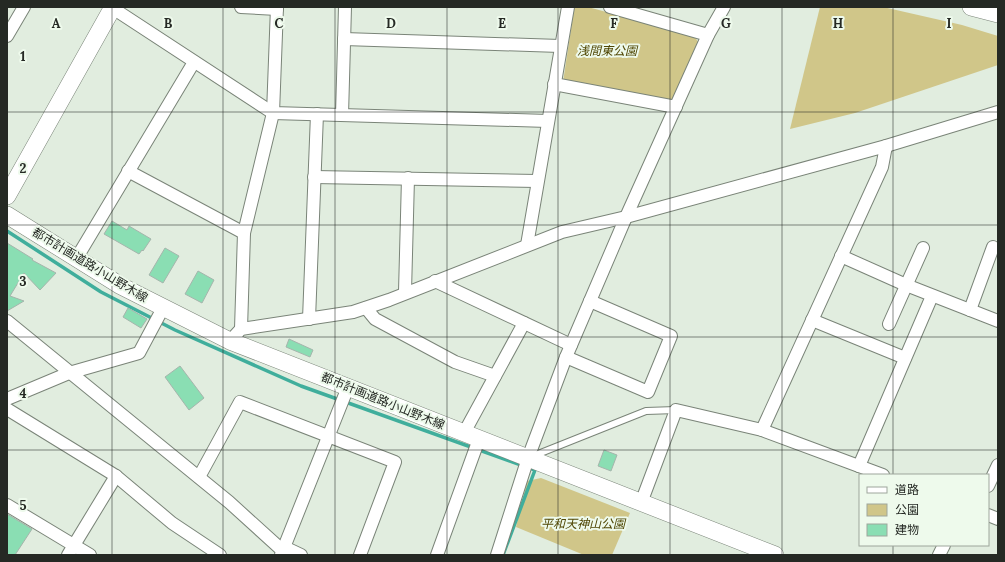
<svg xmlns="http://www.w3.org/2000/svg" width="1005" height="562" font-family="Lora,'Noto Sans JP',serif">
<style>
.green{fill:#d0c689}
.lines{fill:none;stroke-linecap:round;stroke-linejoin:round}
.stream{stroke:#40ae9c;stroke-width:3.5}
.building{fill:#8adeb3;stroke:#a5b5ac}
.lane-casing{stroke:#7a8478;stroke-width:8}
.street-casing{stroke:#7a8478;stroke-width:14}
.secondary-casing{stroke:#7a8478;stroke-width:18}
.lane{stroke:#fff;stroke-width:6}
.street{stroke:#fff;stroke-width:12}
.secondary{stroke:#fff;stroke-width:17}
.grid{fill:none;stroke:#252924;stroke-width:1;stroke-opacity:0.55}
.labels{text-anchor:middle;stroke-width:4;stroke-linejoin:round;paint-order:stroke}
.park-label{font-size:12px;font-style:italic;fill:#4f4603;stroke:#eefaec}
.street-label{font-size:12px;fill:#252924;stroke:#eefaec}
.grid-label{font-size:13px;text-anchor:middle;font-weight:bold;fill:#252924;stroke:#eefaec;stroke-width:4;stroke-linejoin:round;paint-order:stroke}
</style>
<rect width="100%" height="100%" fill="#e1eddf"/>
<!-- green -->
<g class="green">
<path d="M 576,7 L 588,7 L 694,36 L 699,43 L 672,100 L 563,82 L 574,9 Z"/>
<path d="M 820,7 L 883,7 L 962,25 L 998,36 L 998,65 L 855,113 L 790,129 Z"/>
<path d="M 541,478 L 630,513 L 612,555 L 584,555 L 516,527 L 527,481 Z"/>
</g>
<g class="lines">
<!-- stream -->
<path class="stream" d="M 7,231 L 101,292 L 175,330 L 301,386 L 535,470 L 503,555"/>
</g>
<!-- building -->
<g class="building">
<path d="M 112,221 L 127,230 L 129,226 L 151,239 L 143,251 L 142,250 L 139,254 L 104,234 Z"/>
<path d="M 7,243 L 33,259 L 32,260 L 56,273 L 40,290 L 24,273 L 10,296 L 24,301 L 7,311 Z"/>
<path d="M 165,248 L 179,256 L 163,283 L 149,275 Z"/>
<path d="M 198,271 L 214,280 L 202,303 L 185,294 Z"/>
<path d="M 128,308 L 147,319 L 141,328 L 123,317 Z"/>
<path d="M 289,339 L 313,350 L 310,357 L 286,347 Z"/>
<path d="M 180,366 L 204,398 L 189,410 L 165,377 Z"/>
<path d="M 604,450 L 617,455 L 611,471 L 598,466 Z"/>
<path d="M 7,514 L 32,529 L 15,555 L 7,555 Z"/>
</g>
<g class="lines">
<!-- lane casing -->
<g class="lane-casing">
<path id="lane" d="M 533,456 L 646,411 L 676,410"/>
</g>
<!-- street casing -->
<g class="street-casing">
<g id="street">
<path d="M 111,7 L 273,113 L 548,121"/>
<path d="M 241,7 L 277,9"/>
<path d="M 610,7 L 708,35"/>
<path d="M 7,36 L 24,7"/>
<path d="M 344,39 L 560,46"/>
<path d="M 554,84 L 676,107"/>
<path d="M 342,115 L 345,7"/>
<path d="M 128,171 L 244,233"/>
<path d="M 314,177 L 537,181"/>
<path d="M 527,245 L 568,7"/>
<path d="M 841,256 L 906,285 L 998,321"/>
<path d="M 76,259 L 194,62"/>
<path d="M 435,281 L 571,345"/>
<path d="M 405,292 L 408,178"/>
<path d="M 366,308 L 375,319 L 455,362 L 495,376"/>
<path d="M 970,310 L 993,247"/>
<path d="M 309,319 L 317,114"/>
<path d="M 812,320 L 905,358"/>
<path d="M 7,321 L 229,502 L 283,551"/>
<path d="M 889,324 L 923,248"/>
<path d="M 241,329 L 244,233 L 273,113 L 277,7"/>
<path d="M 230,341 L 241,329 L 353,312 L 389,300 L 562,232 L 626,217 L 886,146 L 998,112"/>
<path d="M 566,357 L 648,392 L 671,336 L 590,301"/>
<path d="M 7,399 L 69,373 L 139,353 L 163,308"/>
<path d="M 7,409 L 116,476 L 172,523 L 220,555"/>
<path d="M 762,430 L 882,167 L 886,146"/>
<path d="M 464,433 L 524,323"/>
<path d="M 859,466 L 932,296"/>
<path d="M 199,477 L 240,402 L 395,462 L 360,555"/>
<path d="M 988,486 L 998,465"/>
<path d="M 641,503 L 676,410 L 762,430 L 883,475"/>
<path d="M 7,505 L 90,555"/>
<path d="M 988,515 L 998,519"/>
<path d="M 284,547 L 301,555"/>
<path d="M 68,555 L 116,476"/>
<path d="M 281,555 L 348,387"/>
<path d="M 437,555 L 479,439"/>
<path d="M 497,555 L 528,458 L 566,357 L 626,217 L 708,35 L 724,7"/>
<path d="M 939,555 L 944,545"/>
</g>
</g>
<!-- secondary casing -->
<g class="secondary-casing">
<g id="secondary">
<path d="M 971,7 L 998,14"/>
<path d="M 7,196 L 113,7"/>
<path d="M 7,215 L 121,286 L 230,341 L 775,555"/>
</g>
</g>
<!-- lane -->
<use href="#lane" class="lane"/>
<!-- street -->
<use href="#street" class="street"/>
<!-- secondary -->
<use href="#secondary" class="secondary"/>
</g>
<!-- grid -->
<path class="grid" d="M 112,7 L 112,555M 223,7 L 223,555M 335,7 L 335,555M 447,7 L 447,555M 558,7 L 558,555M 670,7 L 670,555M 782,7 L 782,555M 893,7 L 893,475M 7,112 L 998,112M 7,225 L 998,225M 7,337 L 998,337M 7,450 L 998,450M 893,545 L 893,555"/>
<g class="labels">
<!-- park labels -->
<g class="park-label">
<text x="607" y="55">浅間東公園</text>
<text x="583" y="528">平和天神山公園</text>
</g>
<!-- street labels -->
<g class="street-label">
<text transform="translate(90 265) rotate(31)" y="4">都市計画道路小山野木線</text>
<text transform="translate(383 401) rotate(22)" y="4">都市計画道路小山野木線</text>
</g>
</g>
<g class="grid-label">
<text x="56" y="28">A</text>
<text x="168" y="28">B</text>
<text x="279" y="28">C</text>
<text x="391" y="28">D</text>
<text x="502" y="28">E</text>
<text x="614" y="28">F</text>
<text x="726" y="28">G</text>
<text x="838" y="28">H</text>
<text x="949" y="28">I</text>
<text x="23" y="61">1</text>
<text x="23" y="173">2</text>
<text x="23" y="286">3</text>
<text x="23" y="398">4</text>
<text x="23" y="510">5</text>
</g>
<!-- border -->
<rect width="1005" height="562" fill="none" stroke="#252924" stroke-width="16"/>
<!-- legend -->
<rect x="859" y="474" width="130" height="72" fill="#eefaec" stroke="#9ea69c"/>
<rect x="867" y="487" width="20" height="6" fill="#ffffff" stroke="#9ea69c"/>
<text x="895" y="494" font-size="12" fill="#252924">道路</text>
<rect x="867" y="504" width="20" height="12" fill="#d0c689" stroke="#9ea69c"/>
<text x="895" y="514" font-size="12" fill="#252924">公園</text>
<rect x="867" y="524" width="20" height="12" fill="#8adeb3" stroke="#9ea69c"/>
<text x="895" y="534" font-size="12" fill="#252924">建物</text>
</svg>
